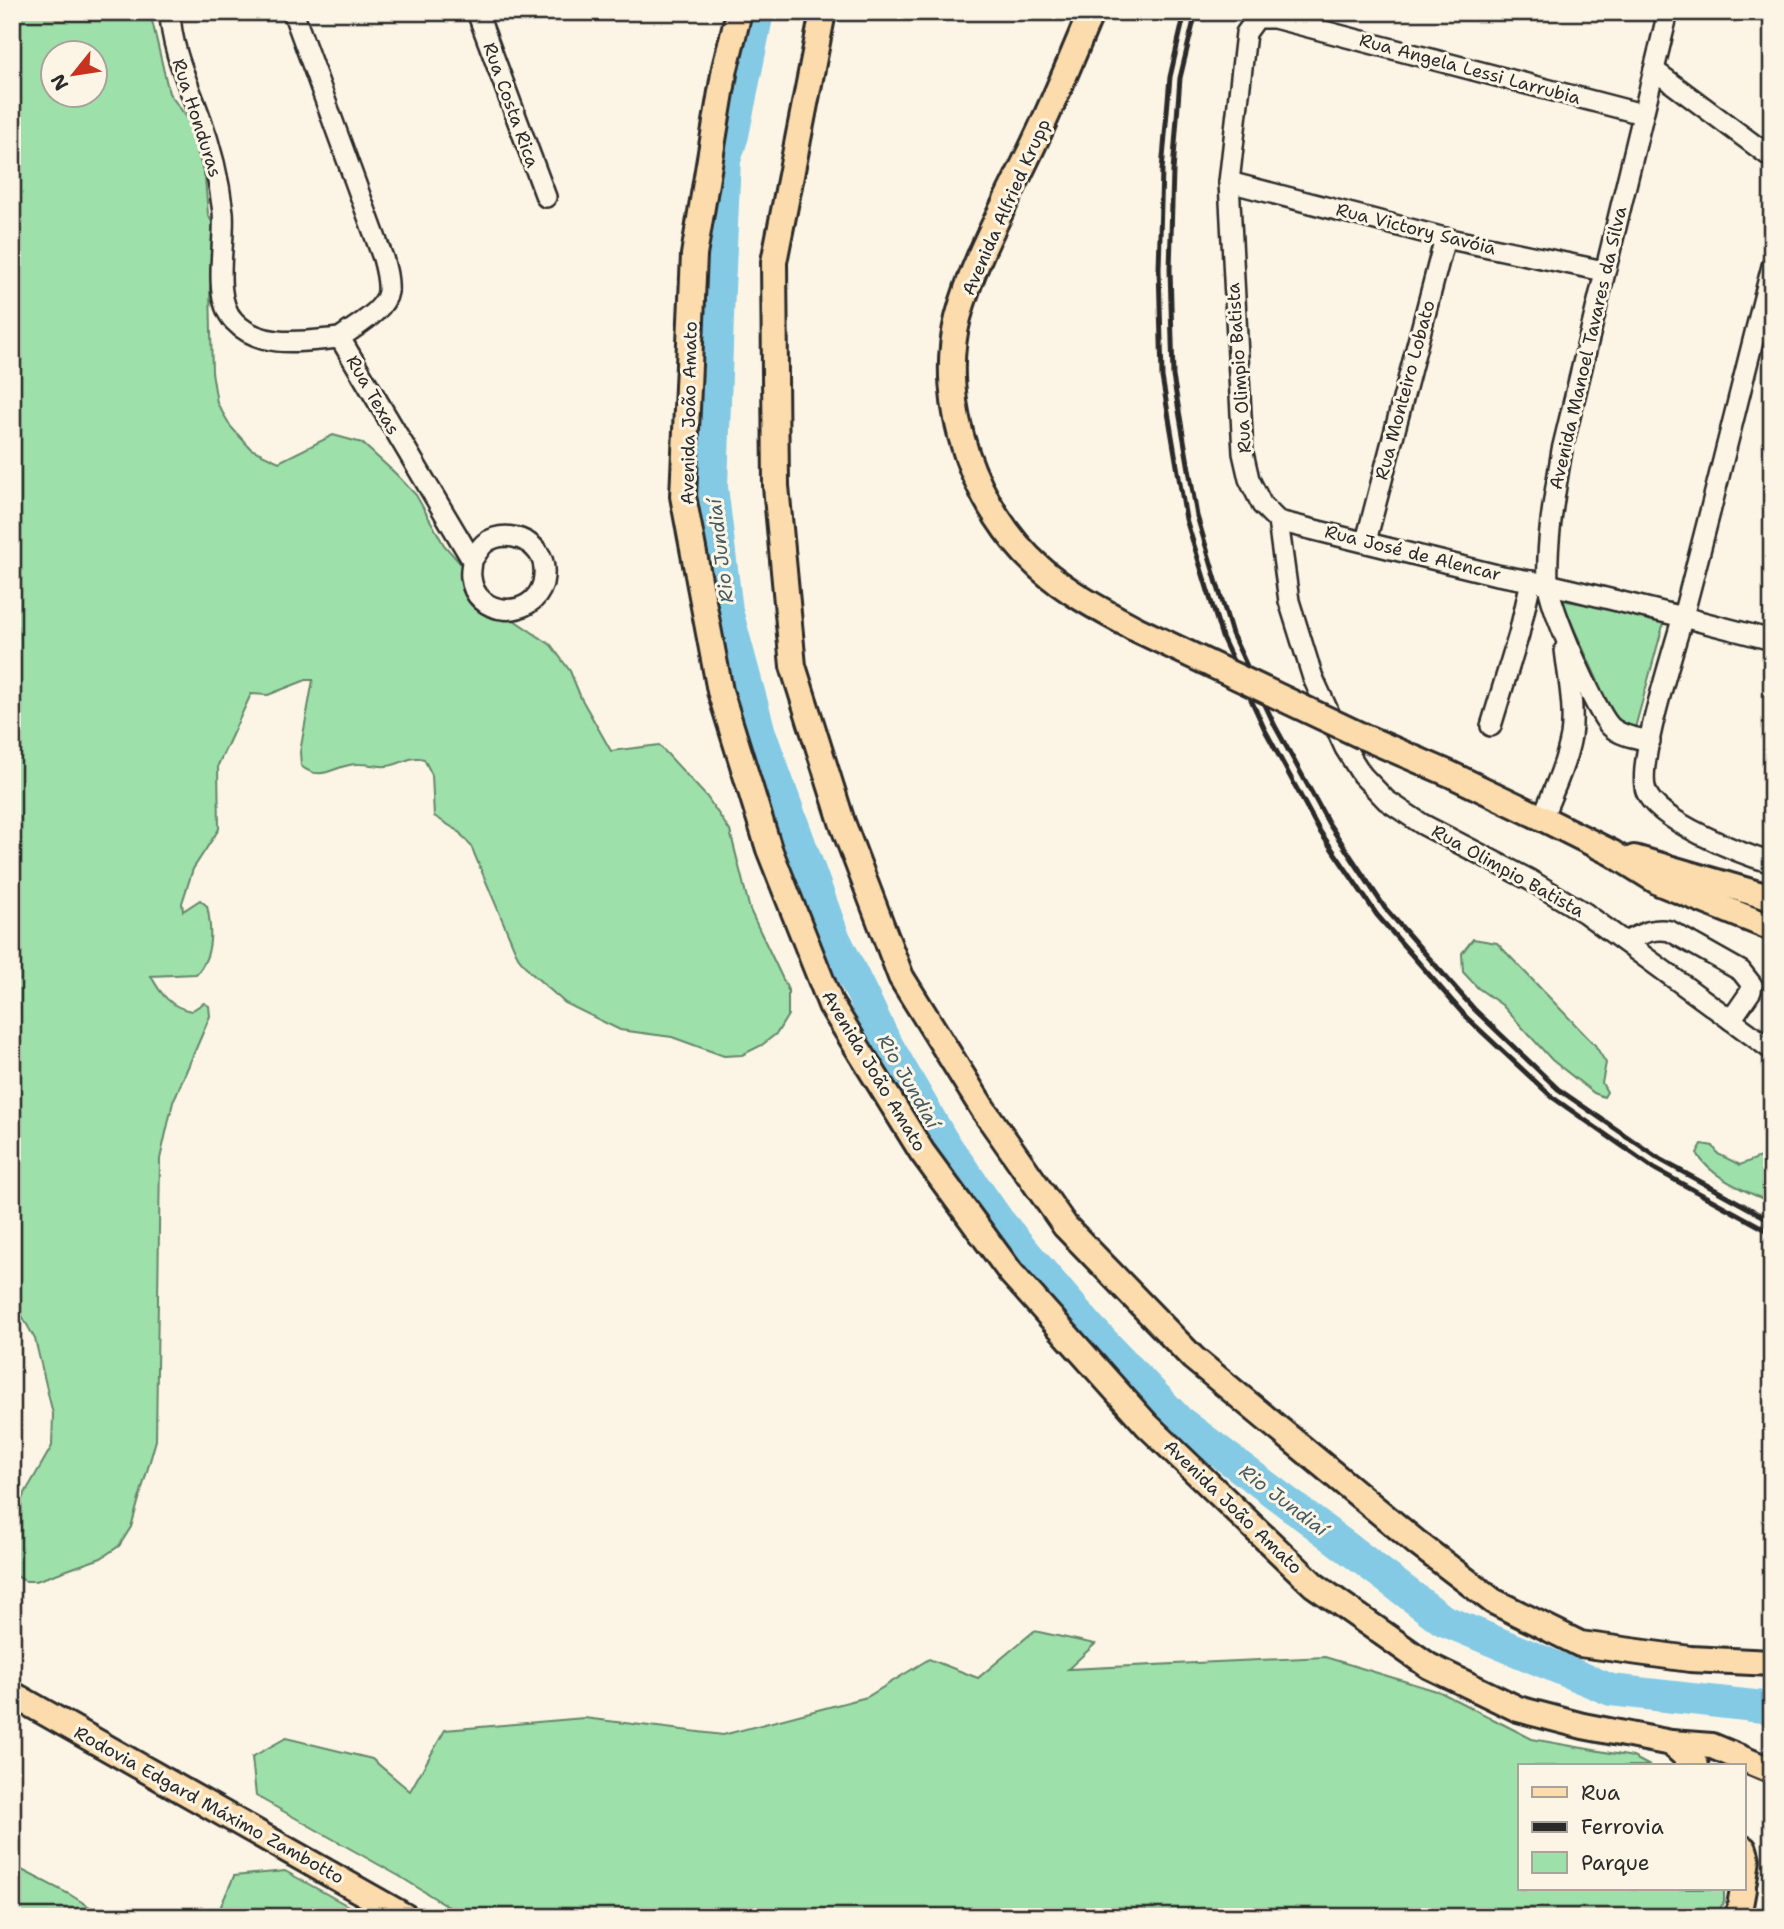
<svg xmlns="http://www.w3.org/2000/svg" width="1784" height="1929" font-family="'Shantell Sans',sans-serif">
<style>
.green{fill:#9ee0aa;stroke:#64866a;stroke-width:2;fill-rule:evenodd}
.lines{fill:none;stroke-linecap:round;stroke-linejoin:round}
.river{stroke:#84cae5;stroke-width:32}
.minor-casing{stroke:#2b2b2b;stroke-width:24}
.major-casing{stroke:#2b2b2b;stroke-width:30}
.minor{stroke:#fcf5e5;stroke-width:19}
.major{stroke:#fcdcac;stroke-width:24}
.rail{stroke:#2b2b2b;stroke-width:5}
.major-bridge-casing{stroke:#2b2b2b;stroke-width:30;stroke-linecap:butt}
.major-bridge{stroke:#fcdcac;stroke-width:24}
.labels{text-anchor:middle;stroke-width:6;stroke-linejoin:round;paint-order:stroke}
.street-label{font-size:18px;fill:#2b2b2b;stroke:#fcf5e5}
.water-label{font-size:19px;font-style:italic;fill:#465b63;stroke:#fcf5e5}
</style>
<rect width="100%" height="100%" fill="#fcf5e5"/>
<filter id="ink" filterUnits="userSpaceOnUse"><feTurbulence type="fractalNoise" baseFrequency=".0143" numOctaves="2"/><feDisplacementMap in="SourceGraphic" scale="14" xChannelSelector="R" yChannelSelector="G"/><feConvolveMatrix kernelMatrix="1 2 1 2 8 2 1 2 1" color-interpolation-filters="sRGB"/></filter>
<g filter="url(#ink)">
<!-- green -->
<g class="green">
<path d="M 12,12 L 150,12 L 169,93 L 188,119 L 205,178 L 208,214 L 220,239 L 218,259 L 210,288 L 212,372 L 217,403 L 231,427 L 251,449 L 279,462 L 333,435 L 362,443 L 396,474 L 416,495 L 444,545 L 505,614 L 551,645 L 570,671 L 581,698 L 611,751 L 659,745 L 707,797 L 730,831 L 750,910 L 788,990 L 788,1015 L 777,1033 L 762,1045 L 742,1055 L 724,1056 L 672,1037 L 620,1030 L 565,1003 L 530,972 L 518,957 L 471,846 L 458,831 L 434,816 L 432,775 L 424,759 C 409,755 401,765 387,766 C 378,767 368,764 359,764 C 336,763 323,784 301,766 L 300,752 L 313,680 L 306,680 L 268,695 L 251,694 L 218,765 L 219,829 L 193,869 L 182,903 L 183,911 L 200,900 L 207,906 C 212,929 213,957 196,974 L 151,976 C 161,995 171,1007 191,1011 L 204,1003 L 209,1006 L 210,1016 L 173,1102 L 160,1159 L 156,1440 L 131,1527 L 119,1546 L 101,1558 L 36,1581 L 25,1581 L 15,1575 L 12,1564 L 12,1537 L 15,1533 L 21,1500 L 52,1446 L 53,1414 L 35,1339 L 12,1298 ZM 52,52 L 94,52 L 94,94 L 52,94 Z"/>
<path d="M 1561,600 L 1665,618 L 1635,728 L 1632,730 L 1616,721 Z"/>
<path d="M 1473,939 L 1497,943 L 1595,1045 L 1606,1063 L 1602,1083 L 1607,1092 L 1604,1097 L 1594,1093 L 1552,1060 L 1502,1005 L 1478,988 L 1463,972 L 1462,953 Z"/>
<path d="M 1702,1144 L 1713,1146 L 1718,1154 L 1740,1165 L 1760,1157 L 1772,1163 L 1772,1203 C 1748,1192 1709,1177 1697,1153 Z"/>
<path d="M 1034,1631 L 1095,1644 L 1068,1669 L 1325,1657 L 1440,1692 L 1532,1739 L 1633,1757 L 1650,1766 L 1520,1766 L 1520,1889 L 1724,1889 L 1724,1901 L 1715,1917 L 465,1917 L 399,1876 L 256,1796 L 252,1757 L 286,1738 L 372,1759 L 410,1791 L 445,1730 L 584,1718 L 723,1735 L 867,1697 L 929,1659 L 978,1678 Z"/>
<path d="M 12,1865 L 69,1894 L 106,1917 L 12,1917 Z"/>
<path d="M 285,1871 L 368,1917 L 225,1917 L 220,1908 L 234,1876 Z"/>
</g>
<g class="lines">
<!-- river -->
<path class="river" d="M 758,12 L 733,135 L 725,160 L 719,290 L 712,487 L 727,611 L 760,733 L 833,935 L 885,1041 L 942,1140 L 998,1220 L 1029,1257 L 1089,1327 L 1179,1421 L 1443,1620 L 1611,1690 L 1772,1708"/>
<!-- minor casing -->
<g class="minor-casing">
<g id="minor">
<path d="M 170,12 C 171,48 187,81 199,114 C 211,146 219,178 223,212 C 226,242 211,297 234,321 C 261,350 305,341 340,338"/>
<path d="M 293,12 L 383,258 C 386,269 389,280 388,292 C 385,311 354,327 340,338"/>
<path d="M 477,12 L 546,197"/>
<path d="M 1654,70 L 1772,158"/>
<path d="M 1642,114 L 1274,18 L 1257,18 L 1246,33 L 1229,182 L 1243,453 L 1249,479 L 1262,505 L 1278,521 L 1289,601 L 1313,678 L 1345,748 L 1362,775 L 1386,800 L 1422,824 L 1530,880 L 1585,913 L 1772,1050"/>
<path d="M 1229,182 L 1445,238 L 1604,271"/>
<path d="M 1772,266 C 1742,383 1714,500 1683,616 C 1674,650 1636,763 1646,791 C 1656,821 1742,854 1772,863"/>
<path d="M 340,338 L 472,560 C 472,565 470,572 471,577 C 474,617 533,621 543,583 C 545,573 545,561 538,552 C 526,536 502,531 485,543 C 480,547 476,555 472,560"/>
<path d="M 1278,521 L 1497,575 L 1548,584 L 1683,617 L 1772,640"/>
<path d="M 1366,541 L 1445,238"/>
<path d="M 1491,726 L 1519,634 L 1531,581"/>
<path d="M 1650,741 C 1637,738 1620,736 1610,726 C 1595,710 1549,606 1548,583 C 1546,539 1555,493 1562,450 L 1668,12"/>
<path d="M 1542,818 C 1553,792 1566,764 1571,736 C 1575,708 1568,677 1565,649"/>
<path d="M 1625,942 C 1640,935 1652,927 1670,931 L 1741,971 L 1752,985 L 1751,991 L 1731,1020"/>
</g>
</g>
<!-- major casing -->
<g class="major-casing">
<g id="major">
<path d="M 739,12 L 725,68 L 694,255 L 683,496 L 720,691 L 769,849 L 831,1005 L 922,1152 L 1011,1273 L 1147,1425 L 1314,1585 L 1429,1666 L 1518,1709 L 1583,1726 L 1671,1743 L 1712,1746 L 1772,1771"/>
<path d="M 823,12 L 774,262 L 776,486 L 793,666 L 842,822 L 901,977 L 983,1109 L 1065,1226 L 1193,1358 L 1417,1543 L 1493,1601 L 1580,1644 L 1690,1659 L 1772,1663"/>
<path d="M 1091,12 C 1070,63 1049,113 1025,162 C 1001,212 972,264 958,318 C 936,404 975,510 1040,568 C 1068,593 1101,610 1134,628"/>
<path d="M 1362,736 L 1450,774 L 1542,818 L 1612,853 L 1660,883 L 1772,928"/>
<path d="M 1634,858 L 1772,898"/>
<path d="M 12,1694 L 406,1917"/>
<path d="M 1671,1743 L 1696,1766"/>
<path d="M 1744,1849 L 1747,1859 L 1744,1881"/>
<path d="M 1738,1917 L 1743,1889"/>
</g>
</g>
<!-- minor -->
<use href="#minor" class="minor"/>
<!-- major -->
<use href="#major" class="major"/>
<!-- rail -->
<g class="rail">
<path d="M 1185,12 L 1170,77 L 1162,170 L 1159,269 L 1162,377 L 1186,519 L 1222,637 L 1265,730 L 1319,830 L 1377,915 L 1466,1017 L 1552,1097 L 1655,1169 L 1772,1233"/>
<path d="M 1196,12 L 1180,78 L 1173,171 L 1170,269 L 1173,376 L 1197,516 L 1232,634 L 1275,726 L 1329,824 L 1385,908 L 1474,1009 L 1558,1089 L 1661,1160 L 1772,1221"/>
</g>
<!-- major-bridge casing -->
<g class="major-bridge-casing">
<path id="major-bridge" d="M 1134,628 L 1362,736"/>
</g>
<!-- major-bridge -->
<use href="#major-bridge" class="major-bridge"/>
</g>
</g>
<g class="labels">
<!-- street labels -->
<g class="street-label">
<text transform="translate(1470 69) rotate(15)" y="6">Rua Angela Lessi Larrubia</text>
<text transform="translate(511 105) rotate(70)" y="6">Rua Costa Rica</text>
<text transform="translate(197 118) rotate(72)" y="6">Rua Honduras</text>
<text transform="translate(1006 207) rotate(-66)" y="6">Avenida Alfried Krupp</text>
<text transform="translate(1416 229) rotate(14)" y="6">Rua Victory Savóia</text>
<text transform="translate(1588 348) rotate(-77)" y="6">Avenida Manoel Tavares da Silva</text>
<text transform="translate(1239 368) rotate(-94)" y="6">Rua Olimpio Batista</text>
<text transform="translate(1405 390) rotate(-75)" y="6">Rua Monteiro Lobato</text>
<text transform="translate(373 395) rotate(60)" y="6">Rua Texas</text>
<text transform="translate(689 413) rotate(-89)" y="6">Avenida João Amato</text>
<text transform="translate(1413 553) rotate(14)" y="6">Rua José de Alencar</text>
<text transform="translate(1508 871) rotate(29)" y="6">Rua Olimpio Batista</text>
<text transform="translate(874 1071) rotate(59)" y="6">Avenida João Amato</text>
<text transform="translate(1233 1507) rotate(44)" y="6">Avenida João Amato</text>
<text transform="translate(209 1805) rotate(29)" y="6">Rodovia Edgard Máximo Zambotto</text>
</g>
<!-- water labels -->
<g class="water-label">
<text transform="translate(720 551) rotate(-97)" y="7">Rio Jundiaí</text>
<text transform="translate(909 1081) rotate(60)" y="7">Rio Jundiaí</text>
<text transform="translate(1284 1500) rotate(37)" y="7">Rio Jundiaí</text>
</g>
</g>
<!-- margin -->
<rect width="1784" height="1929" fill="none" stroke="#fcf5e5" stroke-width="42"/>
<rect x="21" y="21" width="1742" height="1887" fill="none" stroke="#2b2b2b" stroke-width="2.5" filter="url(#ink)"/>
<!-- legend -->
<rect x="1518" y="1764" width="228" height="126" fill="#fcf5e5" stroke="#a8a49b" stroke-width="2"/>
<rect x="1532" y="1787" width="35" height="10" fill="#fcdcac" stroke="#a8a49b" stroke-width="2"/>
<text x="1581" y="1800" font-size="21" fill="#2b2b2b">Rua</text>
<rect x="1532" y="1822" width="35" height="10" fill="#2b2b2b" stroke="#a8a49b" stroke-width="2"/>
<text x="1581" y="1834" font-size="21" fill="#2b2b2b">Ferrovia</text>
<rect x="1532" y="1852" width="35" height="21" fill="#9ee0aa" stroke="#a8a49b" stroke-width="2"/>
<text x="1581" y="1870" font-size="21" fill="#2b2b2b">Parque</text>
<!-- north arrow -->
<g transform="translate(74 74) rotate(240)"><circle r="33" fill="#fcf5e5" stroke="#a8a49b" stroke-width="2"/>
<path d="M0-5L12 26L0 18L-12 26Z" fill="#c8321e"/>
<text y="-10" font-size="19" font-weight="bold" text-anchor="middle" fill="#2b2b2b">N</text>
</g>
</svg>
